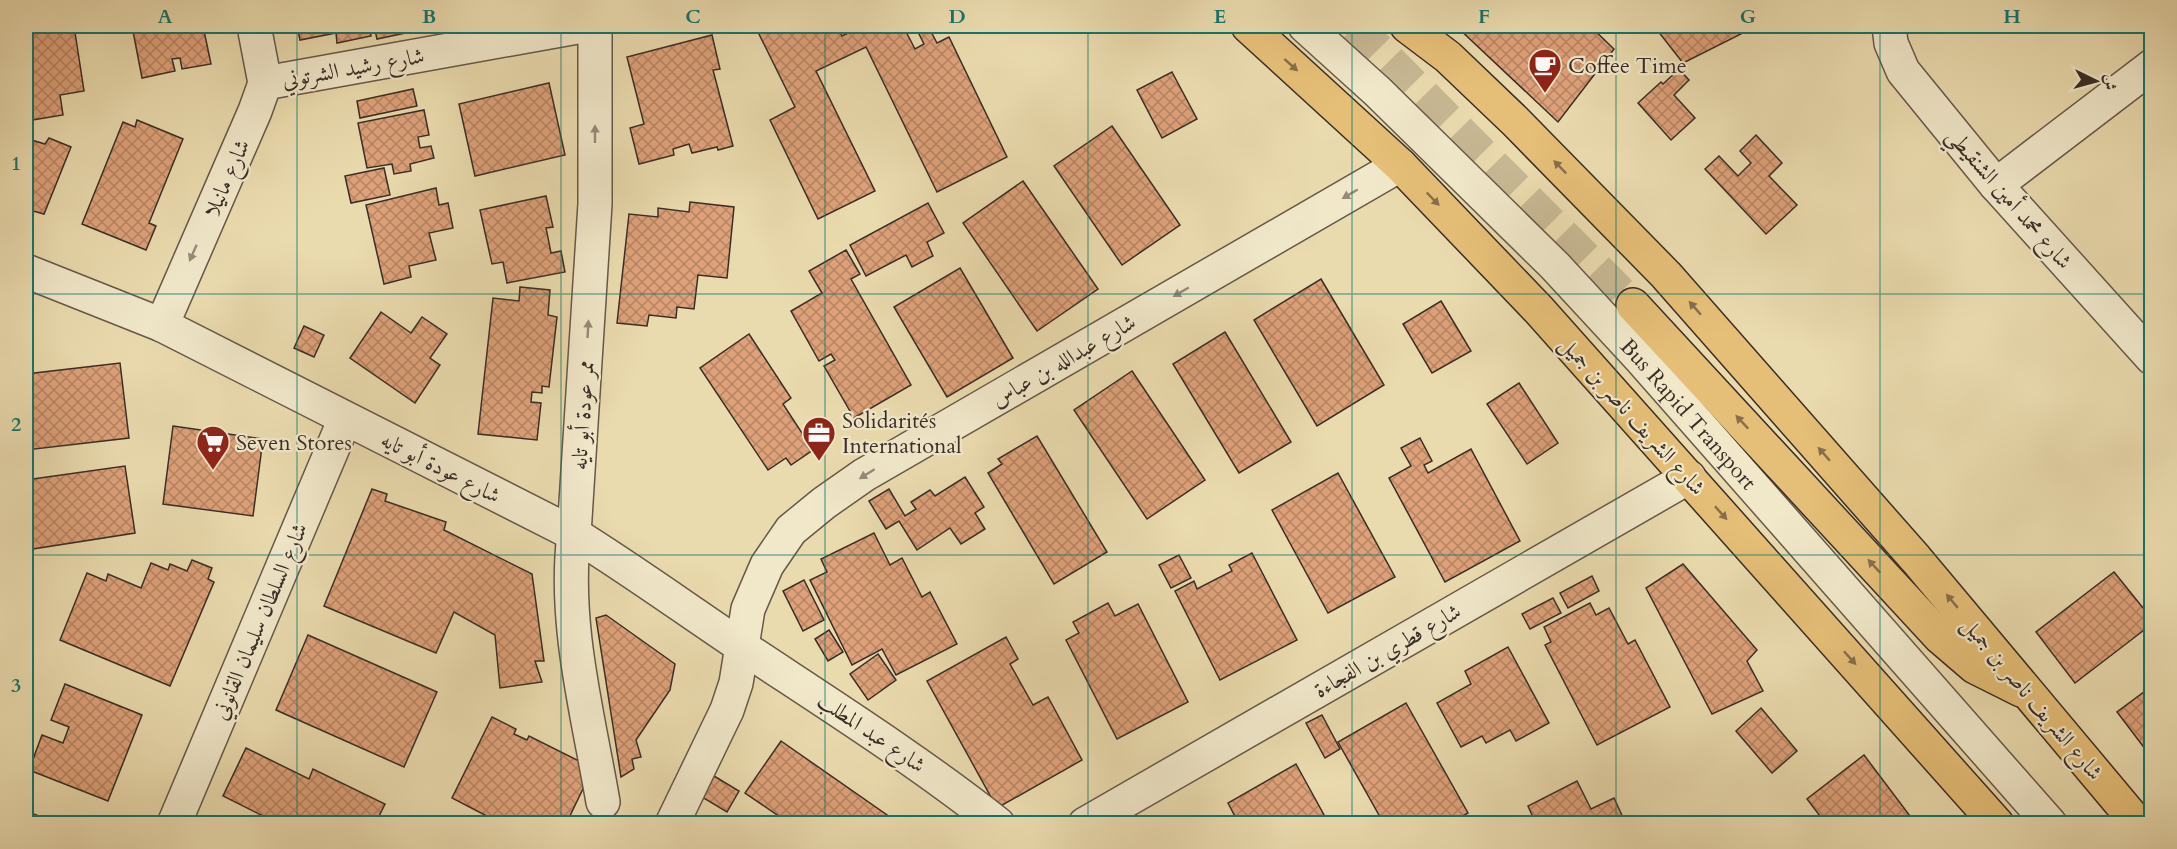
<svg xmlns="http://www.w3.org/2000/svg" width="2177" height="849" font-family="Cardo,Amiri,serif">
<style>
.building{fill:url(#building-cross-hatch);stroke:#3a2d28;stroke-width:1.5}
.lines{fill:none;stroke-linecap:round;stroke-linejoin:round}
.major-tunnel{stroke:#c7b893;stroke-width:33;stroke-dasharray:33 16;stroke-linecap:butt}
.minor-casing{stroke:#66584a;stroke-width:36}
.major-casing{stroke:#3a2d28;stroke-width:36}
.minor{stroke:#f1e8ca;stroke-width:33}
.major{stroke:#e5be77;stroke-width:33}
.oneway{fill:#876e4c}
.oneway2{fill:#968a79}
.grid{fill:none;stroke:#0f766e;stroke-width:1.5;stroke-opacity:0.55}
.labels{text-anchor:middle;stroke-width:4.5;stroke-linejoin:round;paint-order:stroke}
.poi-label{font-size:22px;fill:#3a2d28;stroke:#f1e8ca;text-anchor:start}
.street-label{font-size:22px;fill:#3a2d28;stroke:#f1e8ca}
.neatline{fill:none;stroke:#0f766e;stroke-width:2}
.grid-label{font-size:20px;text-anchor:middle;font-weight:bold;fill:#0f766e}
</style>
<defs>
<pattern id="building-cross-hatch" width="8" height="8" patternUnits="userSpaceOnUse" patternTransform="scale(1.5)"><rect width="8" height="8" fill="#dea179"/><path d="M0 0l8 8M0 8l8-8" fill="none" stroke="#b58463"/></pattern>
</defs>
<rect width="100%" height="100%" fill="#eadbae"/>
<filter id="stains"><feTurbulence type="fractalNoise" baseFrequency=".00333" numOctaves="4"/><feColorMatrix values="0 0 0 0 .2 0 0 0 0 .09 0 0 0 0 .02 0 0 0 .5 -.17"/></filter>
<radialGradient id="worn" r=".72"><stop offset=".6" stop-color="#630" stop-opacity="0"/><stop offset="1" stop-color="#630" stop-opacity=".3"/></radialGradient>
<!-- building -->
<g class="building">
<path d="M 26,26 L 74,26 L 84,91 L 60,95 L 63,115 L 26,121 Z"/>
<path d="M 132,26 L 203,26 L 211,64 L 182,69 L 180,58 L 172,59 L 175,71 L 142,78 Z"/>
<path d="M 297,26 L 419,26 L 420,30 L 377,39 L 374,26 L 370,27 L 371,36 L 337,43 L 336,33 L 300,40 Z"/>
<path d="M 755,26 L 837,26 L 842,36 L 859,28 L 858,26 L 903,26 L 915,49 L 924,44 L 915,26 L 928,26 L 937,43 L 949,37 L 1007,157 L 937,192 L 866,47 L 816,71 L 875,191 L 818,219 L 770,120 L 795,107 Z"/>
<path d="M 1456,26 L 1590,26 L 1614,49 L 1558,122 Z"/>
<path d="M 1654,26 L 1737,26 L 1741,34 L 1683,63 Z"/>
<path d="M 712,35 L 720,69 L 713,70 L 733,146 L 718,150 L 717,147 L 692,153 L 689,144 L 673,149 L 674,155 L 639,164 L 630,128 L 644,124 L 627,57 Z"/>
<path d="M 1679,69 L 1689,80 L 1674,95 L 1695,118 L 1671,140 L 1638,103 L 1661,82 L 1663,84 Z"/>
<path d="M 1172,72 L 1197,119 L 1162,138 L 1137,90 Z"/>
<path d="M 549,83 L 565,155 L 475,176 L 459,104 Z"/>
<path d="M 413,89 L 417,106 L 360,118 L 357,101 Z"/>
<path d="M 424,110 L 429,135 L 418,137 L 420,148 L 431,146 L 434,158 L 410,164 L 411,171 L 394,174 L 392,164 L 367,168 L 358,123 Z"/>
<path d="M 137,120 L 183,139 L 149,223 L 156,226 L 146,250 L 82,224 L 123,122 L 135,127 Z"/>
<path d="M 1112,126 L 1180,225 L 1122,265 L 1054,166 Z"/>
<path d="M 1756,135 L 1782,163 L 1769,176 L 1797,205 L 1766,234 L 1705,169 L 1719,156 L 1738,176 L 1751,163 L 1740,151 Z"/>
<path d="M 49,138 L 71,147 L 44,214 L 26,209 L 26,147 L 28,139 L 45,144 Z"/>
<path d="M 384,168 L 390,195 L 351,203 L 345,176 Z"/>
<path d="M 1023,181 L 1098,289 L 1037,331 L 963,223 Z"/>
<path d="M 436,188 L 439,205 L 448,203 L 453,228 L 429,233 L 436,260 L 409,266 L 411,277 L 384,284 L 366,205 Z"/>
<path d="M 546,196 L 553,227 L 546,228 L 551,253 L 561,251 L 565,272 L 507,283 L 503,262 L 492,264 L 480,210 Z"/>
<path d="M 690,202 L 734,207 L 727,278 L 698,275 L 694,309 L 677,307 L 676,318 L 649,315 L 647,326 L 617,323 L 629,214 L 658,217 L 658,208 L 689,212 Z"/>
<path d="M 928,203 L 944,233 L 927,242 L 933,256 L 912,267 L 906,255 L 866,276 L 850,245 Z"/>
<path d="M 846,250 L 860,274 L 851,279 L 911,385 L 854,418 L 824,366 L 835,360 L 831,354 L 819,361 L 791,311 L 822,293 L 809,271 Z"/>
<path d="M 960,268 L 1013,358 L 947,397 L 894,307 Z"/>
<path d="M 1321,279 L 1384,385 L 1317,426 L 1254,320 Z"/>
<path d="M 520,287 L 550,290 L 548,315 L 557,317 L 549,387 L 542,386 L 542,393 L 532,392 L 531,402 L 541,403 L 537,440 L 478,434 L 493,298 L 519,301 Z"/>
<path d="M 1441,301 L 1471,351 L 1432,373 L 1403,324 Z"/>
<path d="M 381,312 L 411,333 L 422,317 L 447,334 L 430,358 L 440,365 L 415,403 L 350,358 Z"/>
<path d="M 304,326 L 324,335 L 314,357 L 294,348 Z"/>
<path d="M 1225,332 L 1291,442 L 1239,473 L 1173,364 Z"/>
<path d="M 749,334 L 791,398 L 783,404 L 813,450 L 791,465 L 786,458 L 768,470 L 700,368 Z"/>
<path d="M 120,363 L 129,438 L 26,450 L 26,374 Z"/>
<path d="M 1132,371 L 1205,480 L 1147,519 L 1074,410 Z"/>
<path d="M 1519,383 L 1558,443 L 1527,464 L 1487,404 Z"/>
<path d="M 173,426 L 263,439 L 253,516 L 163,504 Z"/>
<path d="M 1037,436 L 1107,552 L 1054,584 L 988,473 L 1002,464 L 998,459 Z"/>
<path d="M 1420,438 L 1432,461 L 1424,465 L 1428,473 L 1471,449 L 1520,541 L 1445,582 L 1389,478 L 1411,466 L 1401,448 Z"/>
<path d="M 125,466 L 135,533 L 26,550 L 26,480 Z"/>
<path d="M 1338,473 L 1395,577 L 1328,613 L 1272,510 Z"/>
<path d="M 965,477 L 984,507 L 975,513 L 985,529 L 961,544 L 950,528 L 917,550 L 899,521 L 886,529 L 869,501 L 889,489 L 905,516 L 916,509 L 911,502 L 930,490 L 935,496 Z"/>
<path d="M 372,489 L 387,494 L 385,501 L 446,522 L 444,530 L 532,574 L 544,661 L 535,661 L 542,682 L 500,688 L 495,635 L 454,612 L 436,653 L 324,606 Z"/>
<path d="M 874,533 L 890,565 L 902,558 L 922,597 L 930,592 L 957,644 L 896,675 L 882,649 L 852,665 L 810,580 L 827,572 L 821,559 Z"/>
<path d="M 1252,553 L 1297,640 L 1220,680 L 1175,591 L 1194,581 L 1197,589 L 1232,571 L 1229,565 Z"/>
<path d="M 1179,555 L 1191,578 L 1171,588 L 1159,565 Z"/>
<path d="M 192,560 L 212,568 L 208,579 L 214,582 L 170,686 L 60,640 L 87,573 L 106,581 L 108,574 L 141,588 L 151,563 L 168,570 L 170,564 L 187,571 Z"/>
<path d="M 1683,564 L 1757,650 L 1747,661 L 1763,691 L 1712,714 L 1646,588 Z"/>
<path d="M 2114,572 L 2152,619 L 2152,624 L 2075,683 L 2036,632 Z"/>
<path d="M 1592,576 L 1599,591 L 1568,608 L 1560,593 Z"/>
<path d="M 804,580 L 824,620 L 803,631 L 783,591 Z"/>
<path d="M 1553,598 L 1561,613 L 1530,629 L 1522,614 Z"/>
<path d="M 1108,603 L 1115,616 L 1138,604 L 1188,702 L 1117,739 L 1066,640 L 1079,633 L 1073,622 Z"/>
<path d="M 1590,603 L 1596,615 L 1609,608 L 1628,644 L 1635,640 L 1670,707 L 1597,745 L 1545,645 L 1551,642 L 1544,627 Z"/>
<path d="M 606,615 L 675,664 L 670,690 L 636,740 L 641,757 L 632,759 L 634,769 L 621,777 L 596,618 Z"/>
<path d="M 829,630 L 843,652 L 828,661 L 815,639 Z"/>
<path d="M 308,635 L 437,692 L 404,767 L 276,710 Z"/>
<path d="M 1006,637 L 1018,659 L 1010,664 L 1033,705 L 1048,697 L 1082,760 L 997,808 L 927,681 Z"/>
<path d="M 1508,647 L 1549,723 L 1516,741 L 1510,730 L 1486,743 L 1482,736 L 1461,747 L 1437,703 L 1471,684 L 1465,671 Z"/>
<path d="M 878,654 L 896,680 L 868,700 L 850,674 Z"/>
<path d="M 65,684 L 142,715 L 108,801 L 29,770 L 42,735 L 63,743 L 69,727 L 51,720 Z"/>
<path d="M 2152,686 L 2152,758 L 2117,712 Z"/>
<path d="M 1406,703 L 1468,813 L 1449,824 L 1384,824 L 1338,742 Z"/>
<path d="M 1761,708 L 1797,751 L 1772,773 L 1736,731 Z"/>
<path d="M 1322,715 L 1340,749 L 1325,758 L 1306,723 Z"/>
<path d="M 492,717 L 516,729 L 514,734 L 527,740 L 529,736 L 593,768 L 566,824 L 502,824 L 452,798 Z"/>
<path d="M 781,741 L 900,824 L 775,824 L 780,817 L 745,793 Z"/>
<path d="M 246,748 L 309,779 L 313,769 L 385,804 L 375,824 L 279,824 L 223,796 Z"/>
<path d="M 1864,755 L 1916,824 L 1826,824 L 1807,799 Z"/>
<path d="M 1296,764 L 1329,824 L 1239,824 L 1228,803 Z"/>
<path d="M 714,776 L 739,791 L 727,812 L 702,797 Z"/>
<path d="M 1577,781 L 1591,809 L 1614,798 L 1626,824 L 1536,824 L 1528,806 Z"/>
<path d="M 26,811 L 59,824 L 26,824 Z"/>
<path d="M 1210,816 L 1215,824 L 1199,824 Z"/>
</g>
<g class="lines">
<!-- major-tunnel -->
<path class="major-tunnel" d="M 1355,26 L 1633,305"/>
<!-- minor casing -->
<g class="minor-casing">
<g id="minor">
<path d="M 595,26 L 595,204 L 574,534 C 563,623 588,714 603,802"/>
<path id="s1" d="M 1305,26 L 1378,92 L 1555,266 L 1641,359 L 2050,824"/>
<path d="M 1889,26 L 1891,43 L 1903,71 L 1996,185 L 2152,358"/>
<path d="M 265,83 L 583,26"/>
<path d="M 1996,185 L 2152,66"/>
<path d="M 26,271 L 162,325 L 574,534 C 632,570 687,610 744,648 C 830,705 917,760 998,824"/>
<path d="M 162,325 L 255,111 L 265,83 L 254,26"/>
<path d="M 174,824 L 345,419"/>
<path d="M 672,824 L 727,710 L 736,683 L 748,609 L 767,565 L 791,530 L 824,503 L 864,475 L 1400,165"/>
<path d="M 1085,824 L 1689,477"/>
</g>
</g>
<!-- major casing -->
<g class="major-casing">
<g id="major">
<path d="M 1248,26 L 1400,165 L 1539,310 L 1997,824"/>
<path d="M 1407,26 L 1448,57 L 1515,121 L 1666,275 L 1916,559 L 2138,824"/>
<path d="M 1633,305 L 1940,637 L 1975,667 L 2021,690"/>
</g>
</g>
<!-- minor -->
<use href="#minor" class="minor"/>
<!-- major -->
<use href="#major" class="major"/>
</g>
<!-- one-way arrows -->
<defs><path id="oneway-solid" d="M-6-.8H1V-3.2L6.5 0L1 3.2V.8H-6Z" transform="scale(1.5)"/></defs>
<g class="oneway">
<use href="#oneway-solid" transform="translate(1291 65) rotate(42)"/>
<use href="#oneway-solid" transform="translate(1560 167) rotate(-134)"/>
<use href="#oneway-solid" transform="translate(1433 199) rotate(46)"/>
<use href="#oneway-solid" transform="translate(1695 308) rotate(-131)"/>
<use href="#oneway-solid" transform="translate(1742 422) rotate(-133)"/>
<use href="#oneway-solid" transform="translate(1824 454) rotate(-131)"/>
<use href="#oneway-solid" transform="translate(1721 513) rotate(48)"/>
<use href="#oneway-solid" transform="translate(1874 566) rotate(-133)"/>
<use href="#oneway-solid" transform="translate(1952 601) rotate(-130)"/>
<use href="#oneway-solid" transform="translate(1850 658) rotate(48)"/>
</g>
<g class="oneway2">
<use href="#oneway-solid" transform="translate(595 134) rotate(-90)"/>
<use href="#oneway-solid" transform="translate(1350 194) rotate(150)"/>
<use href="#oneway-solid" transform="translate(193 253) rotate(114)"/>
<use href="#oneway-solid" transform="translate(1181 292) rotate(150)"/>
<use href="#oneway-solid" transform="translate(588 329) rotate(-87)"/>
<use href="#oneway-solid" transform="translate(867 474) rotate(148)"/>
</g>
<!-- grid -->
<path class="grid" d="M 297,26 L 297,824M 561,26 L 561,824M 825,26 L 825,824M 1088,26 L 1088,824M 1352,26 L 1352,824M 1616,26 L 1616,824M 1880,26 L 1880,824M 26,294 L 2152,294M 26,555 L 2152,555"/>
<!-- icons -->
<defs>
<g id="cafe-pin" transform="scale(1.725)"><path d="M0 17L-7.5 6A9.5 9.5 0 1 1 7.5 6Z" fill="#8f2418" stroke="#f1e8ca"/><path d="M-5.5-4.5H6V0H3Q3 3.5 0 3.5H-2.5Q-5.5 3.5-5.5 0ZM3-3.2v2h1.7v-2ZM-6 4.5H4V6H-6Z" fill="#fff"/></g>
<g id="office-pin" transform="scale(1.725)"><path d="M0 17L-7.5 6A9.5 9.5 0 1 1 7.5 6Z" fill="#8f2418" stroke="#f1e8ca"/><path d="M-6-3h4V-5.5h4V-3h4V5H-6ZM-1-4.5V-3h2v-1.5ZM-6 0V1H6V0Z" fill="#fff"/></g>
<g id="supermarket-pin" transform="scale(1.725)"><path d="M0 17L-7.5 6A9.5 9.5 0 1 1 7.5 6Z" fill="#8f2418" stroke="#f1e8ca"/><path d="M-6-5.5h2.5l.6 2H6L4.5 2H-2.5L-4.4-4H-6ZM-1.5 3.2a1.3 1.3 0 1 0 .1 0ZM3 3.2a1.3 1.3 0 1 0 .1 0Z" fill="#fff"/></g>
</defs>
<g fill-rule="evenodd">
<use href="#cafe-pin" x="1545" y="65"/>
<use href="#office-pin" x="819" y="433"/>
<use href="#supermarket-pin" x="213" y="442"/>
</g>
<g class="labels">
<!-- poi labels -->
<g class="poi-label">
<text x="1568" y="73">Coffee Time</text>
<text x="842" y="428">Solidarités<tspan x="842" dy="25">International</tspan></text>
<text x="236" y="450">Seven Stores</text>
</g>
<!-- street labels -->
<g class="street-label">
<text transform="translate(353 67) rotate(-10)" y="8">شارع رشيد الشرتوني</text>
<text transform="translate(226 178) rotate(-66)" y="8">شارع مانيلا</text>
<text transform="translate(2010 198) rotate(49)" y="8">شارع محمد أمين الشنقيطي</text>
<text transform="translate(1063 360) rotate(-30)" y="8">شارع عبدالله بن عباس</text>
<text dy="8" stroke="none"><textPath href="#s1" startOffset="546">Bus Rapid Transport</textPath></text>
<text transform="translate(582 415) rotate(-86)" y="8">ممر عودة أبو تايه</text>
<text transform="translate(1633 415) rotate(48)" y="8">شارع الشريف ناصر بن جميل</text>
<text transform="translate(441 467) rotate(27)" y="8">شارع عودة أبو تايه</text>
<text transform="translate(259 621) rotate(-67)" y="8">شارع السلطان سليمان القانوني</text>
<text transform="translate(1387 650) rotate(-30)" y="8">شارع قطري بن الفجاءة</text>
<text transform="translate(2033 698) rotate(50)" y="8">شارع الشريف ناصر بن جميل</text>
<text transform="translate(872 732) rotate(34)" y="8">شارع عبد المطلب</text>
</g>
</g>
<!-- margin -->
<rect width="2177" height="849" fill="none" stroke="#eadbae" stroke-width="66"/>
<!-- north arrow -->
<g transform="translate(2096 81) rotate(95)" stroke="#f1e8ca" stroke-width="4.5" paint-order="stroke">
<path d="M0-4.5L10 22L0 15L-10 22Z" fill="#3a2d28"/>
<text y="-9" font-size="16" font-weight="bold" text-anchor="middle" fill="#3a2d28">ش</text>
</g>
<rect x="33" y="33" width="2111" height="783" class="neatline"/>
<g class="grid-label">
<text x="165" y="23">A</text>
<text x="429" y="23">B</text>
<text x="693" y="23">C</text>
<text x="957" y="23">D</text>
<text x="1220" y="23">E</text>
<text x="1484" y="23">F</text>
<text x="1748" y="23">G</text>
<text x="2012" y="23">H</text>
<text x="16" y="170">1</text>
<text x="16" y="431">2</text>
<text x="16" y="692">3</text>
</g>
<rect width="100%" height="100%" filter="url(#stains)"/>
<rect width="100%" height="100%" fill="url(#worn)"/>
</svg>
